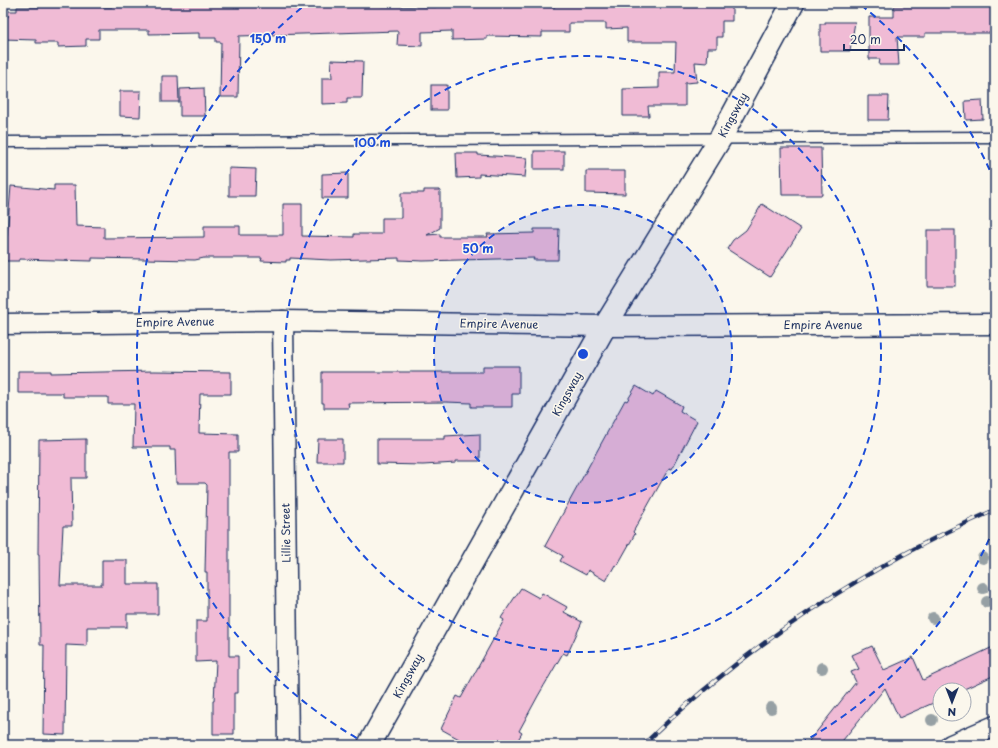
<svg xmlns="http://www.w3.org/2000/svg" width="998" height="748" font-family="'Playpen Sans',sans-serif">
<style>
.building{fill:#f0bbd5;stroke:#1b2f5e}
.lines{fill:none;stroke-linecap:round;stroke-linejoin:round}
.lane-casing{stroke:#1b2f5e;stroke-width:13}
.street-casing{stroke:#1b2f5e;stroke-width:23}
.secondary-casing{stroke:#1b2f5e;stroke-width:25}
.lane{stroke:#fbf7ec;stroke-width:10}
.street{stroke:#fbf7ec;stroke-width:20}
.secondary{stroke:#fbf7ec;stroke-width:22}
.rail-casing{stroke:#1b2f5e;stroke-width:4.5}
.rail{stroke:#fbf7ec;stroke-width:3;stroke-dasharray:9;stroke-linecap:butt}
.tree{fill:#96a0a4}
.ring{fill:none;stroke:#1d4ed8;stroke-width:2;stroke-dasharray:7 5}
.labels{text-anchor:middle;stroke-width:3;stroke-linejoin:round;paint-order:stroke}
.street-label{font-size:11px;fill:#1b2f5e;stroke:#fbf7ec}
.centre{fill:#1d4ed8;stroke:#fbf7ec;stroke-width:2}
.ring-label{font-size:12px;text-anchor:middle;font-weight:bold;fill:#1d4ed8;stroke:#fbf7ec;stroke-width:3;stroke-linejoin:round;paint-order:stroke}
</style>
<rect width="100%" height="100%" fill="#fbf7ec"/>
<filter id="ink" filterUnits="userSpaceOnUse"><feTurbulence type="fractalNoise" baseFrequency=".025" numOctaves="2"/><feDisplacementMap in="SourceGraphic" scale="8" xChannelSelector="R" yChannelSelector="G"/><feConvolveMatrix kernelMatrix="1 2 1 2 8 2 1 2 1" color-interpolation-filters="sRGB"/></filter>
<g filter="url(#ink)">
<!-- building -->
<g class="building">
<path d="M 112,3 L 231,3 L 231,7 L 282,6 L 282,3 L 381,3 L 381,6 L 437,7 L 437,3 L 497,3 L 497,5 L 555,7 L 555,3 L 654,3 L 654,6 L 697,7 L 697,3 L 732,3 L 732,21 L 722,21 L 722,37 L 717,37 L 717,48 L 708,48 L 707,63 L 695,62 L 697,82 L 685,83 L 685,106 L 648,106 L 649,116 L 623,116 L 623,89 L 659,88 L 659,72 L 675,72 L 676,42 L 627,42 L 627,28 L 606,29 L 606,23 L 569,23 L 569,32 L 542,32 L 542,37 L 487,36 L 487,39 L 452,40 L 452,31 L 422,32 L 422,46 L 397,45 L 398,31 L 239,36 L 238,97 L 220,97 L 221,42 L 216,42 L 216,38 L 199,38 L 199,33 L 149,34 L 149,30 L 99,30 L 99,39 L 86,39 L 86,46 L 58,47 L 58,43 L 36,43 L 36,40 L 3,39 L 3,17 L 8,17 L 8,11 L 17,11 L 17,7 L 112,7 Z"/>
<path d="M 894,6 L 995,6 L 995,33 L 925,33 L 925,37 L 897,37 L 899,65 L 879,65 L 880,59 L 869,59 L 869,17 L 894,17 Z"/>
<path d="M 825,22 L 855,22 L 850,51 L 820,51 L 820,24 L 825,24 Z"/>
<path d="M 331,60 L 363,61 L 362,98 L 347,98 L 347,103 L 322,104 L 322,78 L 332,78 Z"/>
<path d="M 162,76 L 178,76 L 179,102 L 162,102 Z"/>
<rect x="431" y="85" width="16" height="25"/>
<path d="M 204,88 L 205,116 L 180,116 L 180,89 Z"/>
<path d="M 120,91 L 141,91 L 140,117 L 120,116 Z"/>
<path d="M 868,96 L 889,96 L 888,120 L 868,120 Z"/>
<path d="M 982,100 L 983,119 L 966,120 L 965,101 Z"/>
<path d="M 781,148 L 821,148 L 822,195 L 782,195 Z"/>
<rect x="534" y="151" width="30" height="18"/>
<path d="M 456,153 L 478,153 L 478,155 L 527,158 L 525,177 L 479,174 L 479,177 L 457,178 Z"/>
<path d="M 229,168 L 256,169 L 255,196 L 229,196 Z"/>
<path d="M 586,171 L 625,171 L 625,194 L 586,193 Z"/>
<path d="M 348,173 L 348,198 L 322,198 L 322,174 Z"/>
<path d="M 54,185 L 75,185 L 76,226 L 104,227 L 104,238 L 204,237 L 204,226 L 240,226 L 240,235 L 283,235 L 283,204 L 302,204 L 302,236 L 354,237 L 354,234 L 382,234 L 382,218 L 401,218 L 401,193 L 424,193 L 424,190 L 440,190 L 440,228 L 427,235 L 440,234 L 440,237 L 488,237 L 487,234 L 534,233 L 534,229 L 559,229 L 558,260 L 533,260 L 534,258 L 423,261 L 399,260 L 399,258 L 331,260 L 290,258 L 290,260 L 286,260 L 286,262 L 261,261 L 262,258 L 204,258 L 195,260 L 92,258 L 92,261 L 19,259 L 19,261 L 3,261 L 3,236 L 7,236 L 11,186 L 54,190 Z"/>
<path d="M 762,204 L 801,229 L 770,277 L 727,249 L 733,240 L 746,230 Z"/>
<rect x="927" y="230" width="28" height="56"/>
<path d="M 483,366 L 519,366 L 519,394 L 512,394 L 512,407 L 471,407 L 471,403 L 446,402 L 348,403 L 349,408 L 324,408 L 324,403 L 322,403 L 322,372 L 483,372 Z"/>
<path d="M 18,371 L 51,371 L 51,373 L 154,371 L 231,372 L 231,394 L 200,394 L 199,433 L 238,434 L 238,452 L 229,452 L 229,656 L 238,656 L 238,693 L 234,693 L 234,734 L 213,734 L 213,701 L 214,701 L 216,661 L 196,662 L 196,621 L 207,621 L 207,572 L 205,572 L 207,485 L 205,483 L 176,483 L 175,450 L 170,450 L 170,447 L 133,447 L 134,404 L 108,404 L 108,397 L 63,397 L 63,393 L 18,393 Z"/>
<path d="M 636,386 L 653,396 L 656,391 L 682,406 L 680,411 L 697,421 L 672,469 L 669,468 L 633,532 L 635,534 L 617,566 L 615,565 L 606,581 L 588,570 L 586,575 L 560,561 L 563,556 L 545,546 L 625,400 L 627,401 Z"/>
<path d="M 480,434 L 480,461 L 456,461 L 456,463 L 423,465 L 377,464 L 377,439 L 445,439 L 445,436 Z"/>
<path d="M 86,439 L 86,478 L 71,478 L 72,526 L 63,526 L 60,585 L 102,585 L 102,560 L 127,560 L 127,584 L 158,584 L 158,614 L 127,614 L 127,627 L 87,627 L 87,646 L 66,645 L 65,735 L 43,734 L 44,645 L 40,645 L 39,554 L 38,554 L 39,440 Z"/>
<path d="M 318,439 L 343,439 L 343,462 L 317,462 Z"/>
<path d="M 521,588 L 539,598 L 542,593 L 567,607 L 564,612 L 582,622 L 567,655 L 563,653 L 538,696 L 519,731 L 522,733 L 515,745 L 456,745 L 459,739 L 441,729 L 457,696 L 461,698 L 504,620 L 501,618 Z"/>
<path d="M 872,646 L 884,670 L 913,657 L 923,680 L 995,646 L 995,675 L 962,690 L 940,690 L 940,700 L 899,718 L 885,688 L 839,745 L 806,745 L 856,682 L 851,672 L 859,669 L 852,655 Z"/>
</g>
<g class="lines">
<!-- lane casing -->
<g class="lane-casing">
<path id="lane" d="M 3,142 L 995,137"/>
</g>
<!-- street casing -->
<g class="street-casing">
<g id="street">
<path d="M 283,321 L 288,745"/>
<path d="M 3,324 L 283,321 L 605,326 L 995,324"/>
<path d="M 951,745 L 995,726"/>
</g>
</g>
<!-- secondary casing -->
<g class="secondary-casing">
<path id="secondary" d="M 369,745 L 605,326 L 721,137 L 793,3"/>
</g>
<!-- lane -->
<use href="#lane" class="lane"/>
<!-- street -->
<use href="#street" class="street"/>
<!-- secondary -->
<use href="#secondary" class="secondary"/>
<!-- rail casing -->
<g class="rail-casing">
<path id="rail" d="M 643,745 C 740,650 871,563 995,510"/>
</g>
<!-- rail -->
<use href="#rail" class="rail"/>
</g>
<!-- trees -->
<g class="tree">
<circle cx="983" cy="558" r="6"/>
<circle cx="983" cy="588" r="6"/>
<circle cx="987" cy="602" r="6"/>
<circle cx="933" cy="618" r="6"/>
<circle cx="822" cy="668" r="6"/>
<circle cx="771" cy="708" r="6"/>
<circle cx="932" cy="720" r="6"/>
</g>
</g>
<!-- distance rings -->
<circle cx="583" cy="354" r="149" fill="#1d4ed8" fill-opacity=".12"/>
<g class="ring">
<circle cx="583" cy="354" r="149"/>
<circle cx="583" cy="354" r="298"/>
<path d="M994 528A446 446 0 0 1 799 744M367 744A446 446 0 0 1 305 5M861 5A446 446 0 0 1 994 180"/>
</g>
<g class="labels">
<!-- street labels -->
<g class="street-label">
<text transform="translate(733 115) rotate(-62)" y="4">Kingsway</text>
<text transform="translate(175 322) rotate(-1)" y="4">Empire Avenue</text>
<text transform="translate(499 324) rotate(1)" y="4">Empire Avenue</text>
<text x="823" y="329">Empire Avenue</text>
<text transform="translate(567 394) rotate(-61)" y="4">Kingsway</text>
<text transform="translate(286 533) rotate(-91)" y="4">Lillie Street</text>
<text transform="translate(408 676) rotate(-61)" y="4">Kingsway</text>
</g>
</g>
<circle cx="583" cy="354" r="6" class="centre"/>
<g class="ring-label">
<text x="268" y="43">150 m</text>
<text x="372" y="147">100 m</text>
<text x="478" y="253">50 m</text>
</g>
<!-- margin -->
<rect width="998" height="748" fill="none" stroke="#fbf7ec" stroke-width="16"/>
<rect x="8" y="8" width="982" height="732" fill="none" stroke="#1b2f5e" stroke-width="1.5" filter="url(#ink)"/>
<!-- north arrow -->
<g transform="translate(952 702) rotate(180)"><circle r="19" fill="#fbf7ec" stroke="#a1a7b3"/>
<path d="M0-3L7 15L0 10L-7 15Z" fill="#1b2f5e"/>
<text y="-6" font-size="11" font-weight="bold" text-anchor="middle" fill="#1b2f5e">N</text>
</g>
<!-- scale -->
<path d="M844 44v6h60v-6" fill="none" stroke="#1b2f5e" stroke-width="2"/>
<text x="850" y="44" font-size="12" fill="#1b2f5e" stroke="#fbf7ec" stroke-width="3" paint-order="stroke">20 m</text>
</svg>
